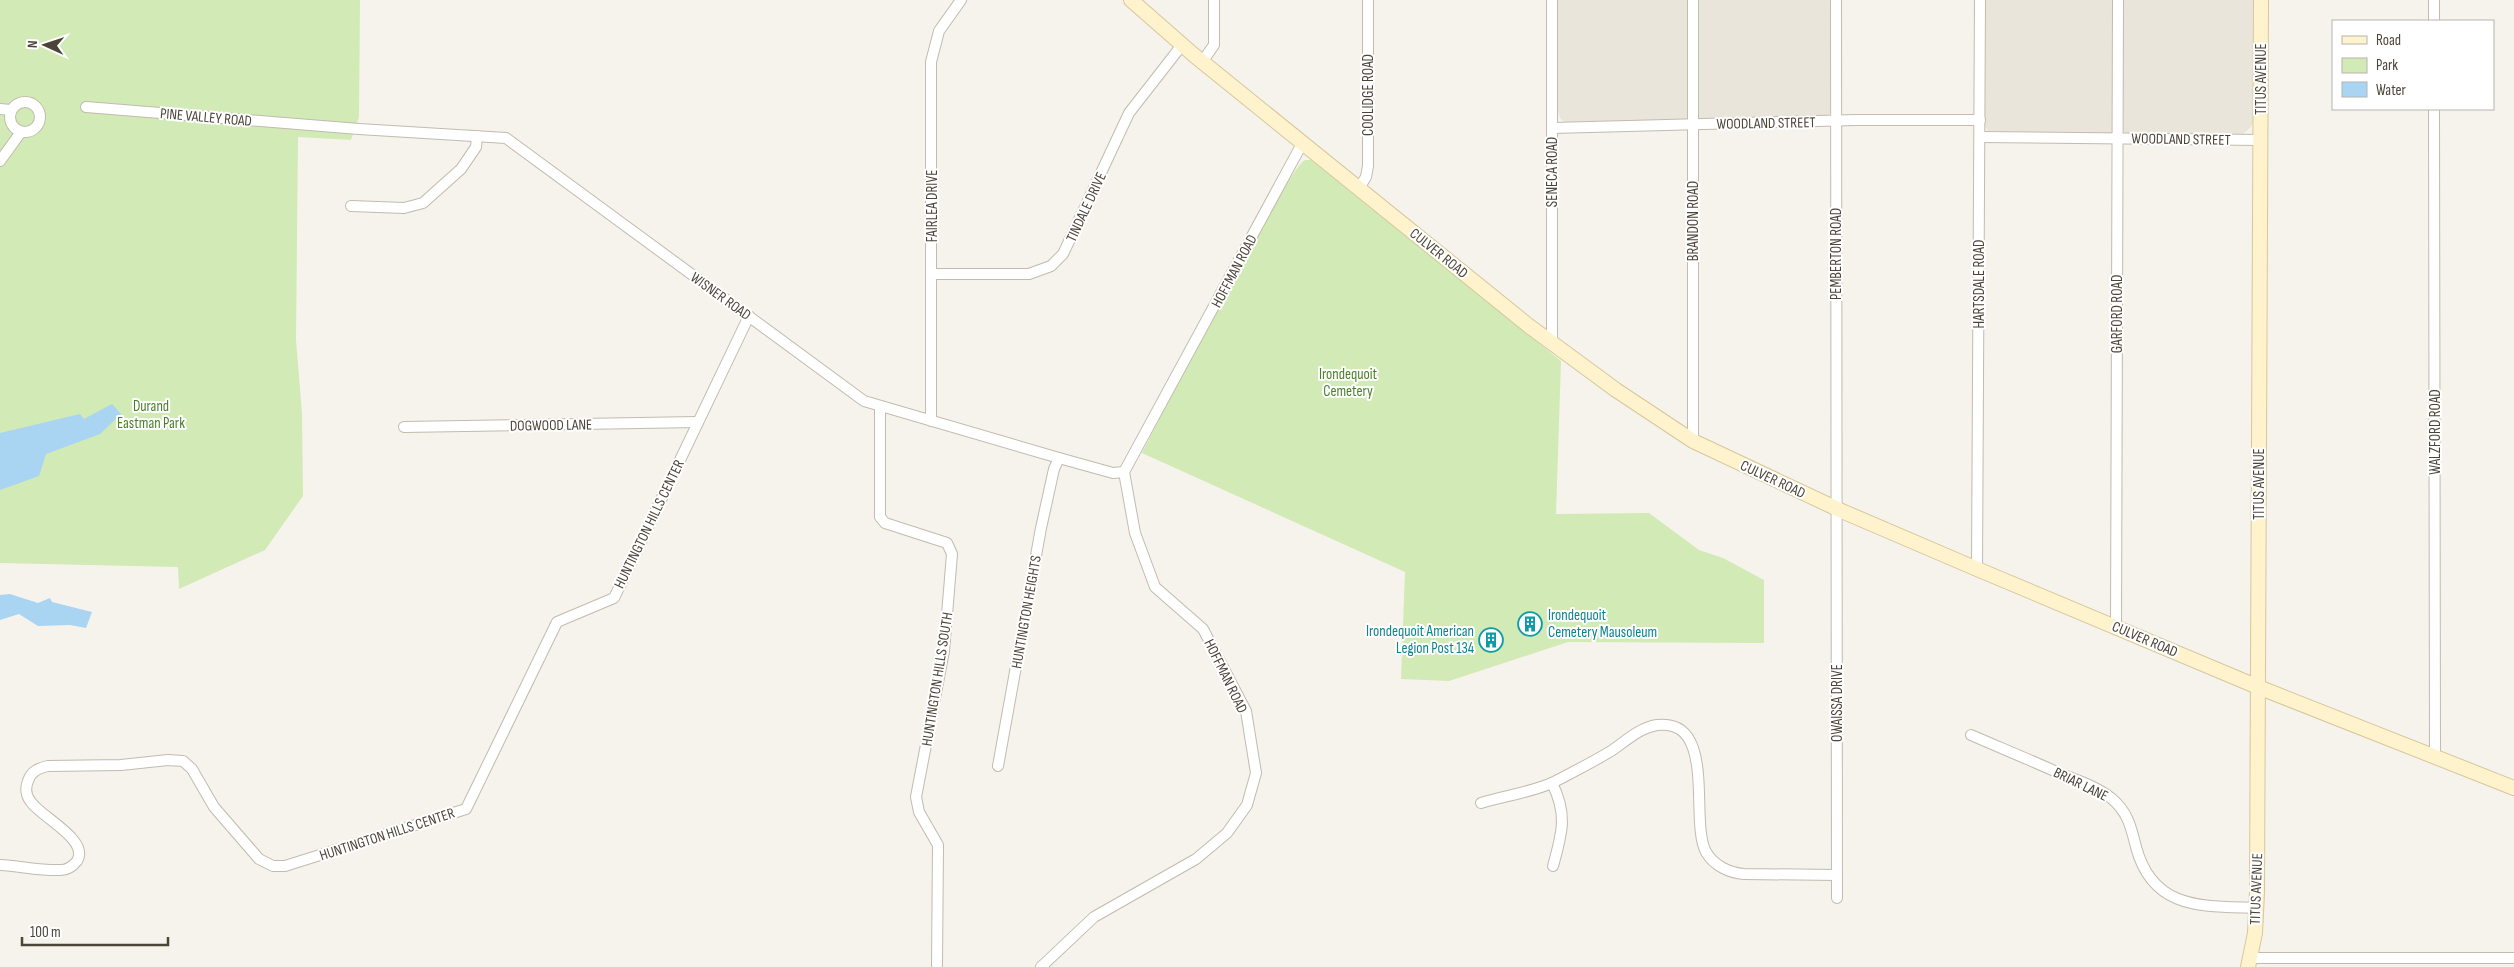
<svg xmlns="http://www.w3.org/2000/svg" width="2514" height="967" font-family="'Sofia Sans Condensed',sans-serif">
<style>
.residential{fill:#eae5da}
.green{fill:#d2eab5}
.water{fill:#a9d4f2}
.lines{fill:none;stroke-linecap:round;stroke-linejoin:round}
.street-casing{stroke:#c2bbae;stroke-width:12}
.secondary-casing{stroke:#d6c79b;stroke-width:16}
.street{stroke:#fff;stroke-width:10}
.secondary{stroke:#fff3cd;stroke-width:14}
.labels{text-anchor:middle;stroke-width:4;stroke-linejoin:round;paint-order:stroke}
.street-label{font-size:15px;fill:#4b4439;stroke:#fff}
.park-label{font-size:15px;fill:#4a7f2a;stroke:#fff}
.culture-label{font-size:15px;fill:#0d838f;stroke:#fff;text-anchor:start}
</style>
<rect width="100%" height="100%" fill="#f6f3ec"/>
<!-- residential -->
<g class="residential">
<path d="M 1557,0 L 1831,0 L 1830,113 L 1827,116 L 1564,122 L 1560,118 L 1558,112 Z"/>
<path d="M 1985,0 L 2254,0 L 2254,120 L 2251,127 L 2241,136 L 1988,131 L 1984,125 Z"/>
</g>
<!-- green -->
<g class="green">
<path d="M 0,0 L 360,0 L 359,117 L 351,140 L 298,137 L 296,340 L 302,413 L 303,496 L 265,550 L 179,589 L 178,567 L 0,563 Z"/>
<path d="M 1305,160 L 1311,160 L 1316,164 L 1561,361 L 1556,514 L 1649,513 L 1699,550 L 1723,558 L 1764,580 L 1764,643 L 1568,642 L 1449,681 L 1401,679 L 1405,572 L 1142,453 C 1162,415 1286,169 1305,160 Z"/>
</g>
<!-- water -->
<g class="water">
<path d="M 112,404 L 121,414 L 100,434 L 46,454 L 39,476 L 0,490 L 0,433 L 80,414 L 84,419 Z"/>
<path d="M 10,594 L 38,603 L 50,598 L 52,602 L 92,612 L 86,628 L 70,625 L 38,626 L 19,614 L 0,620 L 0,595 Z"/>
</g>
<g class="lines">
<!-- street casing -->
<g class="street-casing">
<g id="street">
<path d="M 1552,0 L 1552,344"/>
<path d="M 1836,0 L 1837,898"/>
<path d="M 2434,0 L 2434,21"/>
<path d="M 1202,62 L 1214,45 L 1214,0"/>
<circle cx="25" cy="117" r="15"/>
<path d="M 86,107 L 359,129 L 506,138 L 864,401 L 1059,458 L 1113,473 L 1124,472"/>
<path d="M 0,109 L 11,110"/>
<path d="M 2434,109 L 2435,756"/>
<path d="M 1552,128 L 1856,120 L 1980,120"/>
<path d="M 1980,137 L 2261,140"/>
<path d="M 0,161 L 21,132"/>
<path d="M 1359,188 L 1366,177 L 1368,166 L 1368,0"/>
<path d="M 351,206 L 404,208 L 423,203 L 461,169 L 476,147 L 477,136"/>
<path d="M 932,274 L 1029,274 L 1051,266 L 1063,254 L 1129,113 L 1182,45"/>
<path d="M 880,406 L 880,517 L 885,523 L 947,543 L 952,554 L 944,651 L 916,797 L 919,812 L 938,845 L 937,965"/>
<path d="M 931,421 L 931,62 L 939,31 L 961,0"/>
<path d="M 404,427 L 698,422"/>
<path d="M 1693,441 L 1693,0"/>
<path d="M 1977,569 L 1980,0"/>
<path d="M 2116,627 L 2118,0"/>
<path d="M 1971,735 C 2001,748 2030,760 2059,773 C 2076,780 2096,786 2111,798 C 2128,812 2131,827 2136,847 C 2153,911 2204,906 2257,908"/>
<path d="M 998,766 L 1041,528 L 1054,469 L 1059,458"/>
<path d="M 1552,783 C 1568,815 1562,833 1553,866"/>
<path d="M 1481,803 C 1504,796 1533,792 1554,782 C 1573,772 1593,762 1611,751 C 1626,741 1639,728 1657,725 C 1718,718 1689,821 1706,852 C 1714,866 1730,873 1744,874 L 1837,875"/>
<path d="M 0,865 C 20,866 41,871 61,870 C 67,870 73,866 77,861 C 90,840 41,817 31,802 C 26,796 25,788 28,781 C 31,771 39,768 48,766 L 121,765 L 168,760 L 183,761 L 192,769 L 214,807 L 259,859 L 273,866 L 285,866 L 466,809 L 557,622 L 614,598 L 749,316"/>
<path d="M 2251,958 L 2514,958"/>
<path d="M 1041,967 L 1094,917 L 1196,859 L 1227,833 L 1247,805 L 1256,773 L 1246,711 L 1203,629 L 1155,587 L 1135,533 L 1124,472 L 1303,142"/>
</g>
</g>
<!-- secondary casing -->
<g class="secondary-casing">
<g id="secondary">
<path d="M 1131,0 L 1195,56 L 1529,326 L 1616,390 L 1693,441 L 1844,512 L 1977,569 L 2258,687 L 2514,788"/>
<path d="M 2248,967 L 2255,933 L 2257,892 L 2261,0"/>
</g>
</g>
<!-- street -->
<use href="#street" class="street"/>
<!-- secondary -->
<use href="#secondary" class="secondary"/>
</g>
<!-- icons -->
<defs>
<g id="building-ring" transform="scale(1.25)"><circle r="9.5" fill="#fff" stroke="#0f9aa8" stroke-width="1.5"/><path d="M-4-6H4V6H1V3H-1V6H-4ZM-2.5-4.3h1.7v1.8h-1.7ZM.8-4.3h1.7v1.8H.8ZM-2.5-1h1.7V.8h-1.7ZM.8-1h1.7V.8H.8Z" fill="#0f9aa8"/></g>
</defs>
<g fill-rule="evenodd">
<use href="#building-ring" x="1530" y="624"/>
<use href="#building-ring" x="1491" y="640"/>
</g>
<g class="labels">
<!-- street labels -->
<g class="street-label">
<text transform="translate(2261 79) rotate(-90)" y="5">TITUS AVENUE</text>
<text transform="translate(1368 95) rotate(-90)" y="5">COOLIDGE ROAD</text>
<text transform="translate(206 117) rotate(5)" y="5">PINE VALLEY ROAD</text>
<text transform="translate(1766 123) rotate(-1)" y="5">WOODLAND STREET</text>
<text transform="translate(2181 139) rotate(1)" y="5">WOODLAND STREET</text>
<text transform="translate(1552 172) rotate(-90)" y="5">SENECA ROAD</text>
<text transform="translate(932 206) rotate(-90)" y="5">FAIRLEA DRIVE</text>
<text transform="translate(1086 207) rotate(-65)" y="5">TINDALE DRIVE</text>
<text transform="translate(1693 221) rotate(-90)" y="5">BRANDON ROAD</text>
<text transform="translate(1439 253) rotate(39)" y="5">CULVER ROAD</text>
<text transform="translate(1836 254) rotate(-90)" y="5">PEMBERTON ROAD</text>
<text transform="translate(1234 271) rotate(-62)" y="5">HOFFMAN ROAD</text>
<text transform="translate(1979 284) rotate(-90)" y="5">HARTSDALE ROAD</text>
<text transform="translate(721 296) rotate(36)" y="5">WISNER ROAD</text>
<text transform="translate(2117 314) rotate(-90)" y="5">GARFORD ROAD</text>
<text transform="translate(551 425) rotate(-1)" y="5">DOGWOOD LANE</text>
<text transform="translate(2435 432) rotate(-90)" y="5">WALZFORD ROAD</text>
<text transform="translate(1773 479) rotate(25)" y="5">CULVER ROAD</text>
<text transform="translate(2259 484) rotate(-90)" y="5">TITUS AVENUE</text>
<text transform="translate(649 524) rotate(-64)" y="5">HUNTINGTON HILLS CENTER</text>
<text transform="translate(1026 612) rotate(-80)" y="5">HUNTINGTON HEIGHTS</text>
<text transform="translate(2145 639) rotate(23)" y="5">CULVER ROAD</text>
<text transform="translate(1226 676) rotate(64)" y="5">HOFFMAN ROAD</text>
<text transform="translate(937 679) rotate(-81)" y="5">HUNTINGTON HILLS SOUTH</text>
<text transform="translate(1837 703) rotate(-90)" y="5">OWAISSA DRIVE</text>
<text transform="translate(2081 784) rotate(26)" y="5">BRIAR LANE</text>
<text transform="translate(387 834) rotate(-18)" y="5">HUNTINGTON HILLS CENTER</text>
<text transform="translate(2256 889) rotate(-88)" y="5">TITUS AVENUE</text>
</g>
<!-- park labels -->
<g class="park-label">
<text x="1348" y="379">Irondequoit<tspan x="1348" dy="17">Cemetery</tspan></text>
<text x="151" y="411">Durand<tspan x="151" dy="17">Eastman Park</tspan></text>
</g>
<!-- culture labels -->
<g class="culture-label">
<text x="1548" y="620">Irondequoit<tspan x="1548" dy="17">Cemetery Mausoleum</tspan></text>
<text x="1474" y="636" text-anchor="end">Irondequoit American<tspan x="1474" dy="17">Legion Post 134</tspan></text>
</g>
</g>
<!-- legend -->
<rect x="2332" y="20" width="162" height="90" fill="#ffffff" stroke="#b7b4b0"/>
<rect x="2342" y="36" width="25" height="8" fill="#fff3cd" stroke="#b7b4b0"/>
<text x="2376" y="45" font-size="15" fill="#4b4439">Road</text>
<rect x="2342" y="58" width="25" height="15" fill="#d2eab5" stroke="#b7b4b0"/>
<text x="2376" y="70" font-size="15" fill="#4b4439">Park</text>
<rect x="2342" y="82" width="25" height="15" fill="#a9d4f2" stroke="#b7b4b0"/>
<text x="2376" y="95" font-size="15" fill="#4b4439">Water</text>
<!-- north arrow -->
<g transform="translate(45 45) rotate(273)" stroke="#ffffff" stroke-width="4" paint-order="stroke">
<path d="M0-4L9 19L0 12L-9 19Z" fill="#4b4439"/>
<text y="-8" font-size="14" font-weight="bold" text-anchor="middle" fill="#4b4439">N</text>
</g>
<!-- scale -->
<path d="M22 937v8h146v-8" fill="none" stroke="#4b4439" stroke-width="2.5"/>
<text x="30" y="937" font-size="15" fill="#4b4439" stroke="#ffffff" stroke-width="4" paint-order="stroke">100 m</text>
</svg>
